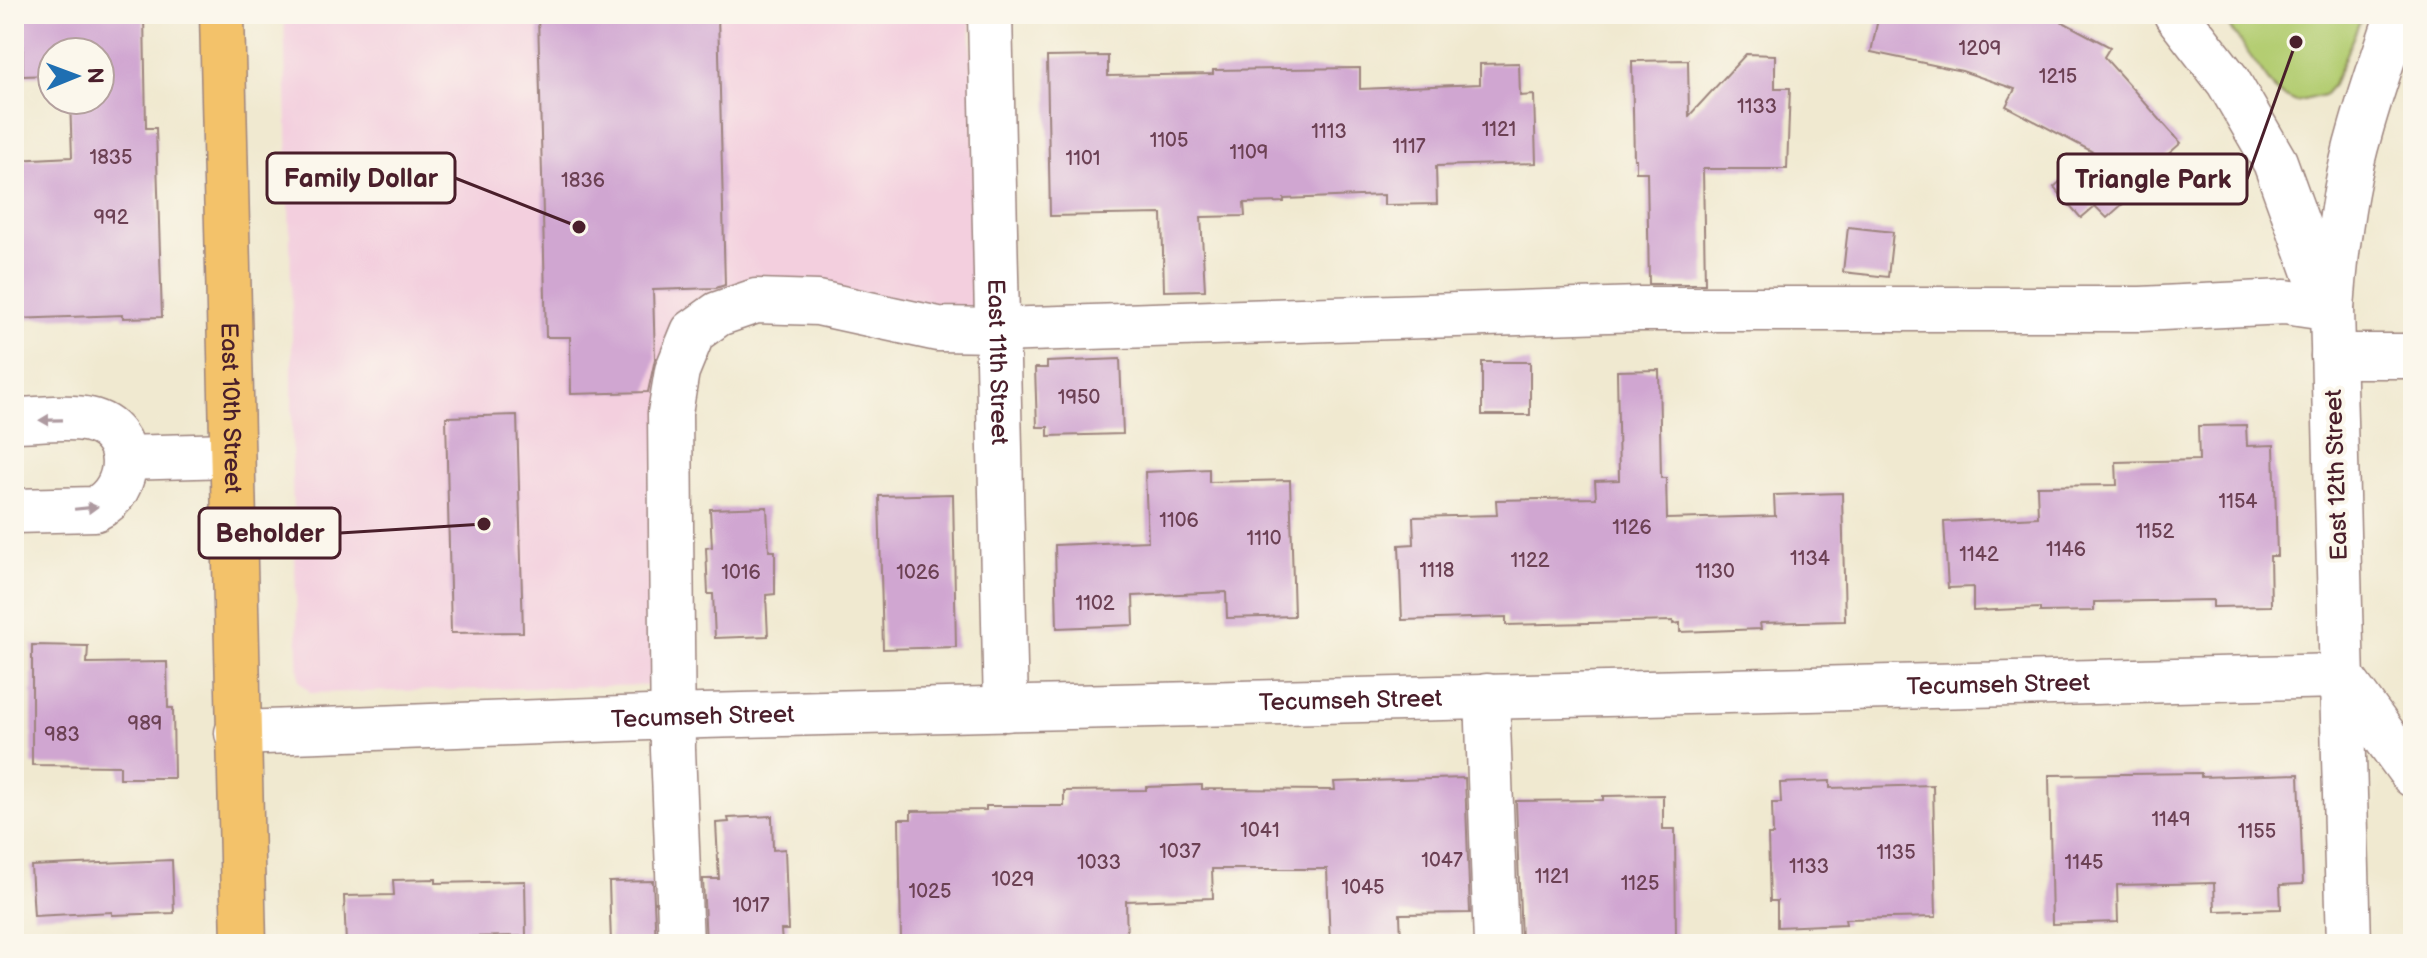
<svg xmlns="http://www.w3.org/2000/svg" width="2427" height="958" font-family="'Balsamiq Sans',sans-serif">
<style>
.built{fill:#f3cfde}
.green{fill:#b4cd72;stroke:#7f764e;stroke-width:2}
.building{fill:#d0a6d1}
.lines{fill:none;stroke-linecap:round;stroke-linejoin:round}
.minor-casing{stroke:#9d847e;stroke-width:47}
.major-casing{stroke:#9d847e;stroke-width:47}
.minor{stroke:#fff;stroke-width:44}
.major{stroke:#f3c26a;stroke-width:44}
.oneway{fill:#ae9aa0}
.labels{text-anchor:middle;stroke-width:8;stroke-linejoin:round;paint-order:stroke}
.number-label{font-size:20px;fill:#6c4154}
.street-label{font-size:24px;fill:#4a1f2b;stroke:#fbf7ec}
.leader{fill:none;stroke:#4a1f2b;stroke-width:3}
.callout-dot{fill:#4a1f2b;stroke:#fbf7ec;stroke-width:3}
.callout{fill:#fbf7ec;stroke:#4a1f2b;stroke-width:3}
.callout-label{font-size:26px;text-anchor:middle;font-weight:bold;fill:#4a1f2b}
</style>
<rect width="100%" height="100%" fill="#fbf7ec"/>
<filter id="ink" filterUnits="userSpaceOnUse"><feTurbulence type="fractalNoise" baseFrequency=".0125" numOctaves="2"/><feDisplacementMap in="SourceGraphic" scale="16" xChannelSelector="R" yChannelSelector="G"/><feConvolveMatrix kernelMatrix="1 2 1 2 8 2 1 2 1" color-interpolation-filters="sRGB"/></filter>
<filter id="wash" filterUnits="userSpaceOnUse"><feTurbulence type="fractalNoise" baseFrequency=".006" numOctaves="4" result="noise"/><feDisplacementMap in="SourceGraphic" scale="32" xChannelSelector="R" yChannelSelector="G"/><feGaussianBlur stdDeviation="1.8" result="paint"/><feColorMatrix in="noise" values="0 0 0 0 0 0 0 0 0 0 0 0 0 0 0 0 0 1.4 0 .05"/><feComposite in="paint" operator="in"/></filter>
<g filter="url(#wash)">
<rect width="100%" height="100%" fill="#f0e9d0"/>
<!-- built -->
<path class="built" d="M 284,14 L 970,14 L 980,330 L 818,303 L 693,332 L 658,685 L 311,693 L 299,681 L 292,482 L 292,319 Z"/>
<!-- green -->
<path class="green" d="M 2220,14 L 2363,14 L 2333,85 L 2324,95 L 2296,102 L 2277,93 Z"/>
<g id="blocks">
<!-- building -->
<g class="building">
<path d="M 22,14 L 144,14 L 146,128 L 156,128 L 162,317 L 123,318 L 123,315 L 14,319 L 14,160 L 72,157 L 70,100 L 100,100 L 100,52 L 52,52 L 52,75 L 23,76 Z"/>
<path d="M 538,14 L 718,14 L 725,285 L 716,288 L 653,290 L 655,359 L 648,392 L 571,394 L 570,337 L 546,337 Z"/>
<path d="M 1879,14 L 2048,14 L 2110,47 L 2104,57 L 2181,143 L 2156,165 L 2161,170 L 2107,218 L 2095,206 L 2081,218 L 2054,187 L 2093,152 L 2006,106 L 2015,89 L 1962,71 L 1871,52 Z"/>
<path d="M 1746,54 L 1775,55 L 1775,88 L 1790,88 L 1787,169 L 1703,169 L 1705,284 L 1649,284 L 1647,172 L 1636,172 L 1636,159 L 1634,159 L 1632,61 L 1688,60 L 1689,116 Z"/>
<path d="M 1108,56 L 1108,76 L 1213,74 L 1213,70 L 1360,68 L 1360,89 L 1480,84 L 1480,64 L 1519,63 L 1520,96 L 1534,95 L 1536,163 L 1436,166 L 1437,204 L 1384,205 L 1384,195 L 1284,199 L 1284,202 L 1244,203 L 1245,216 L 1201,217 L 1205,290 L 1164,291 L 1162,214 L 1050,216 L 1047,57 Z"/>
<path d="M 1848,227 L 1893,232 L 1888,277 L 1843,272 Z"/>
<path d="M 1120,359 L 1123,434 L 1048,436 L 1048,427 L 1037,427 L 1035,368 L 1047,368 L 1047,362 Z"/>
<rect x="1482" y="362" width="48" height="53"/>
<path d="M 1659,370 L 1661,478 L 1666,478 L 1667,519 L 1775,516 L 1774,495 L 1842,493 L 1845,621 L 1760,623 L 1761,629 L 1680,632 L 1680,623 L 1673,624 L 1673,621 L 1506,625 L 1506,617 L 1402,620 L 1399,545 L 1414,544 L 1413,517 L 1497,515 L 1496,500 L 1596,498 L 1595,481 L 1619,480 L 1617,371 Z"/>
<path d="M 517,415 L 523,632 L 451,633 L 446,417 Z"/>
<path d="M 2246,425 L 2247,446 L 2274,445 L 2277,556 L 2270,556 L 2271,606 L 2213,607 L 2213,600 L 2094,602 L 2094,611 L 2040,612 L 2040,608 L 1973,611 L 1973,587 L 1948,588 L 1944,522 L 2038,517 L 2037,486 L 2117,485 L 2116,462 L 2199,460 L 2198,426 Z"/>
<path d="M 1209,469 L 1209,482 L 1290,480 L 1294,616 L 1227,618 L 1226,592 L 1133,596 L 1134,625 L 1057,628 L 1055,545 L 1148,541 L 1145,472 Z"/>
<path d="M 953,494 L 956,647 L 883,649 L 879,496 Z"/>
<path d="M 767,507 L 769,551 L 775,551 L 775,594 L 766,595 L 768,636 L 715,638 L 713,594 L 708,594 L 706,548 L 712,547 L 710,509 Z"/>
<path d="M 32,645 L 88,646 L 87,663 L 167,662 L 168,708 L 173,708 L 174,778 L 120,778 L 120,766 L 32,765 Z"/>
<path d="M 2201,773 L 2201,777 L 2299,774 L 2303,884 L 2280,885 L 2281,909 L 2215,911 L 2214,883 L 2117,885 L 2118,922 L 2052,924 L 2049,775 Z"/>
<path d="M 1465,778 L 1470,913 L 1400,914 L 1401,941 L 1330,943 L 1327,869 L 1212,869 L 1213,898 L 1126,901 L 1127,944 L 1069,944 L 1069,941 L 982,942 L 982,939 L 901,940 L 899,819 L 911,819 L 911,811 L 986,810 L 986,806 L 1064,806 L 1064,791 L 1146,790 L 1146,787 L 1202,785 L 1202,789 L 1335,790 L 1334,782 Z"/>
<path d="M 1830,781 L 1830,788 L 1933,785 L 1936,917 L 1845,919 L 1846,924 L 1777,927 L 1777,901 L 1770,901 L 1768,835 L 1773,835 L 1772,803 L 1781,803 L 1780,783 Z"/>
<path d="M 1663,795 L 1663,829 L 1675,829 L 1676,938 L 1521,941 L 1516,801 L 1603,800 L 1603,796 Z"/>
<path d="M 772,816 L 773,850 L 785,849 L 788,930 L 781,930 L 782,944 L 706,944 L 703,879 L 719,879 L 716,823 L 729,822 L 728,818 Z"/>
<path d="M 172,860 L 174,913 L 112,915 L 112,912 L 34,916 L 31,866 Z"/>
<path d="M 436,879 L 436,883 L 525,881 L 526,936 L 461,937 L 461,944 L 346,944 L 344,896 L 394,895 L 393,880 Z"/>
<path d="M 653,881 L 656,944 L 611,944 L 609,882 Z"/>
</g>
</g>
</g>
<g filter="url(#ink)">
<use href="#blocks" fill-opacity="0" stroke="#9d847e" stroke-width="2"/>
<g class="lines">
<!-- minor casing -->
<g class="minor-casing">
<g id="minor">
<path id="s1" d="M 990,14 L 1006,709"/>
<path d="M 2176,14 L 2228,81 L 2275,162 L 2321,289 L 2329,303"/>
<path d="M 2333,356 L 2413,356"/>
<path d="M 14,420 C 35,420 69,415 89,420 C 135,430 134,490 95,509 L 14,511"/>
<path d="M 124,458 L 230,455"/>
<path d="M 1487,696 L 1496,944"/>
<path id="s2" d="M 237,733 L 703,716 L 2341,676 L 2413,775"/>
<path d="M 681,944 L 673,750 L 670,413 L 677,371 L 693,332 L 718,314 L 756,301 L 818,303 L 938,329 L 996,330 L 1640,309 L 2141,309 L 2285,302 L 2332,309"/>
<path d="M 2349,944 L 2332,309 C 2336,250 2343,189 2360,132 C 2371,92 2385,53 2398,14"/>
</g>
</g>
<!-- major casing -->
<g class="major-casing">
<g id="major">
<path id="s3" d="M 222,14 L 244,944"/>
</g>
</g>
<!-- minor -->
<use href="#minor" class="minor"/>
<!-- major -->
<use href="#major" class="major"/>
</g>
<!-- one-way arrows -->
<defs><path id="oneway-solid" d="M-6-.8H1V-3.2L6.5 0L1 3.2V.8H-6Z" transform="scale(2)"/></defs>
<g class="oneway">
<use href="#oneway-solid" transform="translate(51 420) rotate(179)"/>
<use href="#oneway-solid" transform="translate(86 508) rotate(-6)"/>
</g>
</g>
<g class="labels">
<!-- number labels -->
<g class="number-label">
<text x="1980" y="55">1209</text>
<text x="2058" y="83">1215</text>
<text x="1757" y="113">1133</text>
<text x="1499" y="136">1121</text>
<text x="1329" y="138">1113</text>
<text x="1169" y="147">1105</text>
<text x="1409" y="153">1117</text>
<text x="1249" y="159">1109</text>
<text x="111" y="164">1835</text>
<text x="1083" y="165">1101</text>
<text x="583" y="187">1836</text>
<text x="111" y="224">992</text>
<text x="1079" y="404">1950</text>
<text x="2238" y="508">1154</text>
<text x="1179" y="527">1106</text>
<text x="1632" y="534">1126</text>
<text x="2155" y="538">1152</text>
<text x="1264" y="545">1110</text>
<text x="2066" y="556">1146</text>
<text x="1979" y="561">1142</text>
<text x="1810" y="565">1134</text>
<text x="1530" y="567">1122</text>
<text x="1437" y="577">1118</text>
<text x="1715" y="578">1130</text>
<text x="741" y="579">1016</text>
<text x="918" y="579">1026</text>
<text x="1095" y="610">1102</text>
<text x="145" y="730">989</text>
<text x="62" y="741">983</text>
<text x="2171" y="826">1149</text>
<text x="1260" y="837">1041</text>
<text x="2257" y="838">1155</text>
<text x="1180" y="858">1037</text>
<text x="1896" y="859">1135</text>
<text x="1442" y="867">1047</text>
<text x="1099" y="869">1033</text>
<text x="2084" y="869">1145</text>
<text x="1809" y="873">1133</text>
<text x="1552" y="883">1121</text>
<text x="1013" y="886">1029</text>
<text x="1640" y="890">1125</text>
<text x="1363" y="894">1045</text>
<text x="930" y="898">1025</text>
<text x="751" y="912">1017</text>
</g>
<!-- street labels -->
<g class="street-label">
<text dy="8" stroke="none"><textPath href="#s1" startOffset="348">East 11th Street</textPath></text>
<text dy="8" stroke="none"><textPath href="#s3" startOffset="394">East 10th Street</textPath></text>
<text transform="translate(2336 475) rotate(-92)" y="8">East 12th Street</text>
<text dy="8" stroke="none"><textPath href="#s2" startOffset="1762">Tecumseh Street</textPath></text>
<text dy="8" stroke="none"><textPath href="#s2" startOffset="1114">Tecumseh Street</textPath></text>
<text dy="8" stroke="none"><textPath href="#s2" startOffset="466">Tecumseh Street</textPath></text>
</g>
</g>
<!-- callouts -->
<path class="leader" d="M579 227L455 178M2296 42L2247 179M484 524L340 533"/>
<g class="callout-dot">
<circle cx="579" cy="227" r="8"/>
<circle cx="2296" cy="42" r="8"/>
<circle cx="484" cy="524" r="8"/>
</g>
<g class="callout">
<rect x="267" y="153" width="188" height="50" rx="8"/>
<rect x="2058" y="154" width="189" height="50" rx="8"/>
<rect x="199" y="508" width="141" height="50" rx="8"/>
</g>
<g class="callout-label">
<text x="361" y="187">Family Dollar</text>
<text x="2153" y="188">Triangle Park</text>
<text x="270" y="542">Beholder</text>
</g>
<!-- margin -->
<rect width="2427" height="958" fill="none" stroke="#fbf7ec" stroke-width="48"/>
<!-- north arrow -->
<g transform="translate(76 76) rotate(89)"><circle r="38" fill="#fbf7ec" stroke="#b4a19f" stroke-width="2"/>
<path d="M0-6L14 30L0 20L-14 30Z" fill="#1f6fb2"/>
<text y="-12" font-size="22" font-weight="bold" text-anchor="middle" fill="#4a1f2b">N</text>
</g>
</svg>
